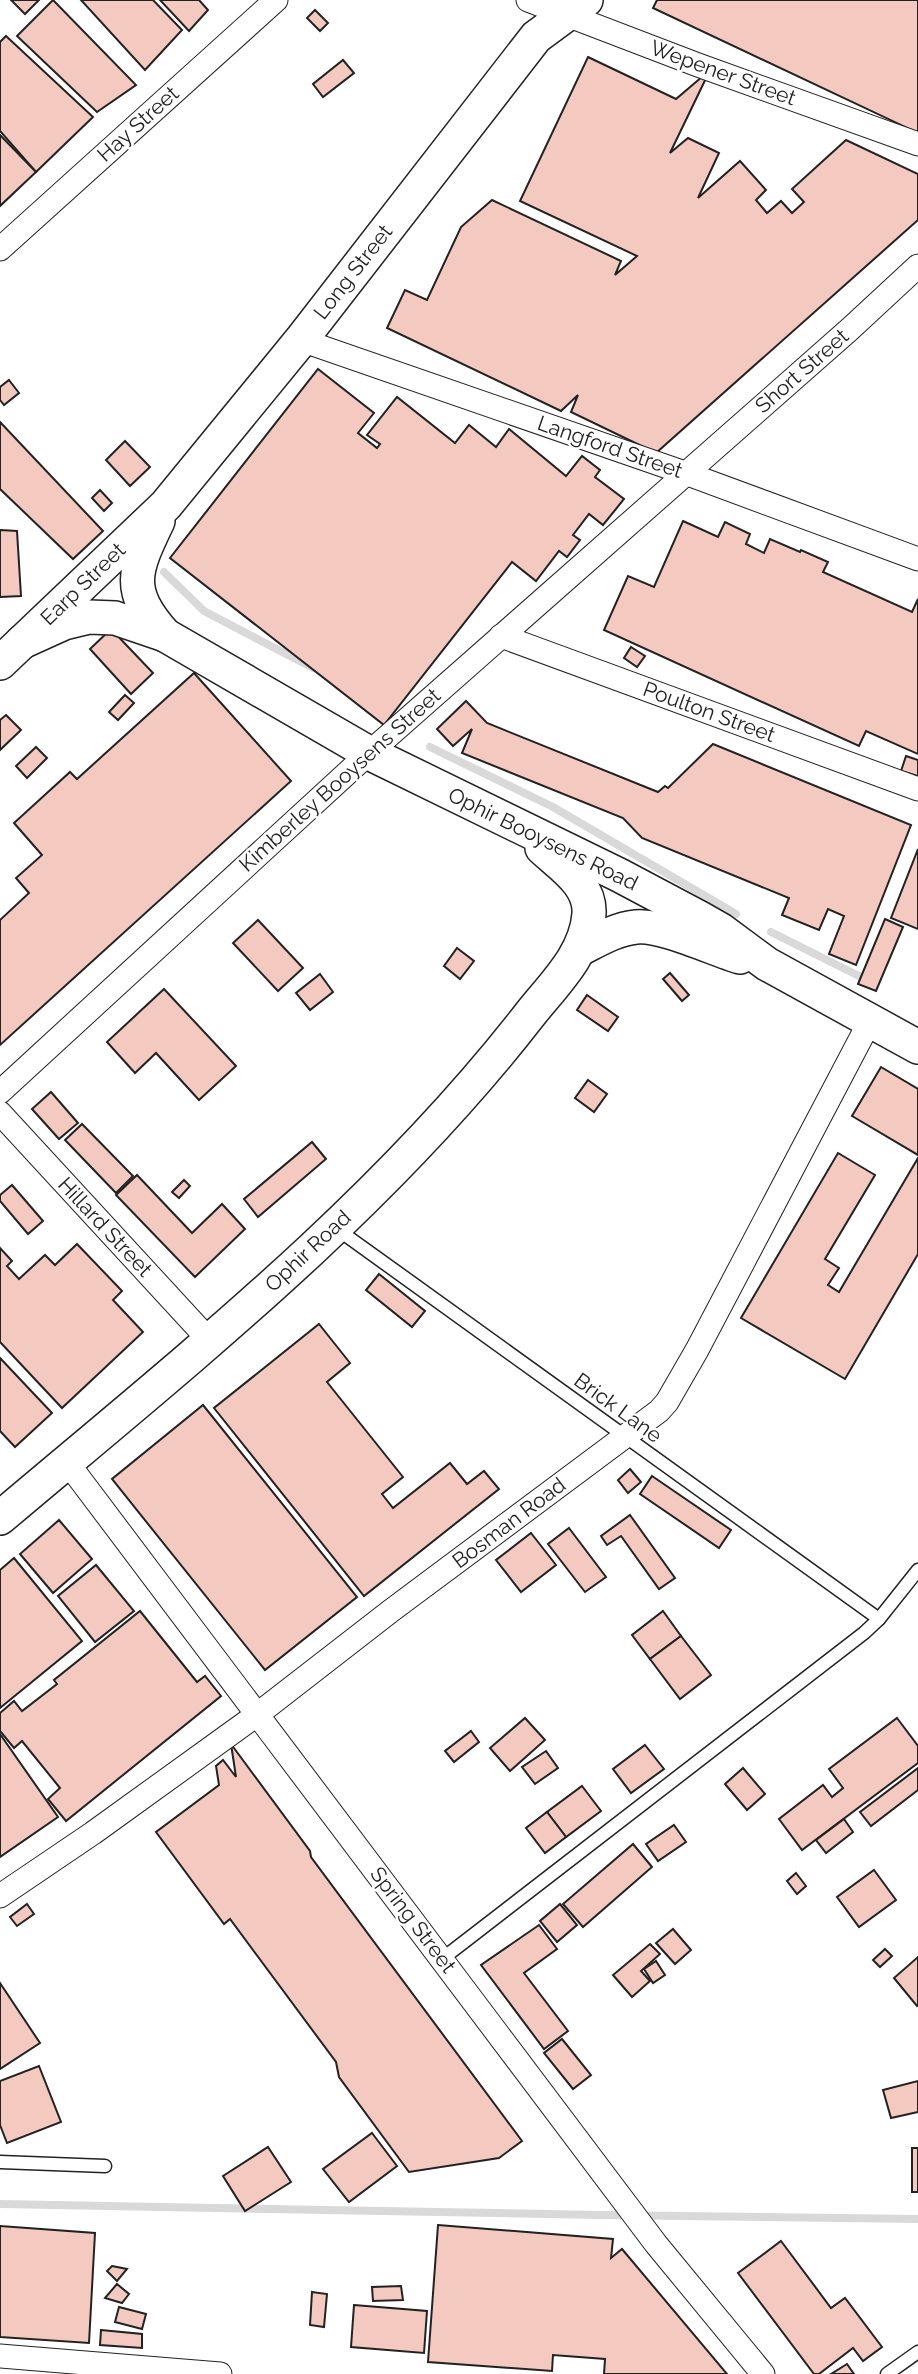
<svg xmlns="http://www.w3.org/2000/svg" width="918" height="2374" font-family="Raleway,sans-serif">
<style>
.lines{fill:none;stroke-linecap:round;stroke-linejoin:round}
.stream{stroke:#d9d9d9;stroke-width:8}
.building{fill:#f3c9c0;stroke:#222;stroke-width:2}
.lane-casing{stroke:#222;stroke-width:15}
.street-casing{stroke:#222;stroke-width:25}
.secondary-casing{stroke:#222;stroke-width:36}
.lane{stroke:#fff;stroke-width:12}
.street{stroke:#fff;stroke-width:23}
.secondary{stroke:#fff;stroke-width:33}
.labels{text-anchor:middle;stroke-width:5;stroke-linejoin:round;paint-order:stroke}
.street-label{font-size:21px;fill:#222;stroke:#fff}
</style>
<rect width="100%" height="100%" fill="#fff"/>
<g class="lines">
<!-- stream -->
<g class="stream">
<path d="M 164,572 L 204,611 L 313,668"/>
<path d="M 430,747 L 553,807 L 736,914"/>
<path d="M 771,932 L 859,976"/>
<path d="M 0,2204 L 601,2215 L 918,2219"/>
</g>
</g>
<!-- building -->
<g class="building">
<path d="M 11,0 L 39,0 L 25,14 Z"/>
<path d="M 53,0 L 136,85 L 97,112 L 17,36 Z"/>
<path d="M 81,0 L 153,0 L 182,30 L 145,70 Z"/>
<path d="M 160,0 L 199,0 L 208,10 L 189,31 Z"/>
<path d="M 657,0 L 918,0 L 918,133 L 653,8 Z"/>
<path d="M 315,10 L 328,23 L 320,31 L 307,18 Z"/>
<path d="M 6,36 L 93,117 L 36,172 L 0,131 L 0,42 Z"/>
<path d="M 588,57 L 676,99 L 710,70 L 670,153 L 688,138 L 719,153 L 698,198 L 740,161 L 766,190 L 756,200 L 767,213 L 781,201 L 792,213 L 804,202 L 792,189 L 846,140 L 918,174 L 918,220 L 656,453 L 571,412 L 578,395 L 561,411 L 387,328 L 405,290 L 427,300 L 461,227 L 492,200 L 621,261 L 615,275 L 637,256 L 520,201 Z"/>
<path d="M 343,60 L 354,73 L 323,97 L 313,84 Z"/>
<path d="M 0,135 L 36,172 L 0,206 Z"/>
<path d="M 318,369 L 374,413 L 358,433 L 377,448 L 380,444 L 367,435 L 397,397 L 455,443 L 469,425 L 496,447 L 509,429 L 566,476 L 582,456 L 600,470 L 595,477 L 624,499 L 603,525 L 589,514 L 573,535 L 580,540 L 567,557 L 559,551 L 536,581 L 512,562 L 384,725 L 170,558 Z"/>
<path d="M 9,380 L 19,393 L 4,405 L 0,400 L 0,387 Z"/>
<path d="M 0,422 L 103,531 L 73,559 L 0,489 Z"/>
<path d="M 125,441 L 150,467 L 130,486 L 106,460 Z"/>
<path d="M 100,490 L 112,503 L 104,511 L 92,498 Z"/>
<path d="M 683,521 L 718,537 L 725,522 L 750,534 L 746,544 L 764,553 L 770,539 L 800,552 L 801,550 L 828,562 L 823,572 L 912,612 L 918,599 L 918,754 L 866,731 L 859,746 L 604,630 L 628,576 L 654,587 Z"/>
<path d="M 0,530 L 17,531 L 21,596 L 0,597 Z"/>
<path d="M 111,629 L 153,673 L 131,694 L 90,649 Z"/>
<path d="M 631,647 L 645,656 L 637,667 L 624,658 Z"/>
<path d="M 194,673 L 291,781 L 0,1045 L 0,920 L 29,893 L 16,878 L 42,855 L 14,823 L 70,772 L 77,779 Z"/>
<path d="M 125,695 L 134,703 L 118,720 L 109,712 Z"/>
<path d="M 466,701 L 487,723 L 658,792 L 665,786 L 668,788 L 713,744 L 911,825 L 856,965 L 829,954 L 844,916 L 828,909 L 819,930 L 782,915 L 789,898 L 642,838 L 623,818 L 462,753 L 472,729 L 453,746 L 437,729 Z"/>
<path d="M 6,715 L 21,730 L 0,750 L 0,720 Z"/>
<path d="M 36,747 L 47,758 L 27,778 L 16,766 Z"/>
<path d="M 906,756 L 918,760 L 918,776 L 901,771 Z"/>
<path d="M 918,849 L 918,929 L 891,918 Z"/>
<path d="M 885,919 L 903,927 L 876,991 L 858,984 Z"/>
<path d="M 258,920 L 303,968 L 278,991 L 233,943 Z"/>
<path d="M 457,948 L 474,961 L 460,979 L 444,966 Z"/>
<path d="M 670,973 L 689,995 L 682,1001 L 663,979 Z"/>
<path d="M 320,974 L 333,992 L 310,1010 L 296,993 Z"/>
<path d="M 164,989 L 236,1066 L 199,1100 L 156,1053 L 135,1073 L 107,1042 Z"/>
<path d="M 587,995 L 618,1017 L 608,1031 L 577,1010 Z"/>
<path d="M 881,1067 L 918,1089 L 918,1155 L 852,1116 Z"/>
<path d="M 588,1080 L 607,1094 L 594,1112 L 575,1098 Z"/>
<path d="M 51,1092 L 78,1123 L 59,1139 L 32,1109 Z"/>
<path d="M 82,1124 L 133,1176 L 116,1193 L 65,1140 Z"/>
<path d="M 312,1142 L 326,1159 L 258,1217 L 244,1199 Z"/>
<path d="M 838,1153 L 875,1175 L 825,1259 L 839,1268 L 828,1285 L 839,1292 L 918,1158 L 918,1254 L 845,1379 L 741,1318 Z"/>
<path d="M 137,1175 L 192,1233 L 222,1204 L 245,1229 L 195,1277 L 116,1195 Z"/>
<path d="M 184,1180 L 190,1186 L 179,1198 L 172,1192 Z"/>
<path d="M 12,1185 L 43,1221 L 28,1234 L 0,1201 L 0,1195 Z"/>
<path d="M 77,1244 L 122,1291 L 113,1300 L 143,1332 L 62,1408 L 0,1342 L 0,1248 L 12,1261 L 7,1266 L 19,1279 L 45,1255 L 55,1265 Z"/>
<path d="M 379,1274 L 425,1311 L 412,1327 L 366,1290 Z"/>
<path d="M 319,1324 L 350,1363 L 327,1382 L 403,1477 L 382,1494 L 393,1508 L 450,1463 L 467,1484 L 484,1471 L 499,1489 L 364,1596 L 214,1408 Z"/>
<path d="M 0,1358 L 52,1413 L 15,1447 L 0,1431 Z"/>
<path d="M 203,1405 L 357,1597 L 265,1670 L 112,1479 Z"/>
<path d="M 630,1469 L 641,1482 L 628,1493 L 618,1480 Z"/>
<path d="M 652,1476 L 731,1530 L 719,1548 L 640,1494 Z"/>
<path d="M 630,1515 L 675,1578 L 659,1589 L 621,1536 L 607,1545 L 601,1536 Z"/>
<path d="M 59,1520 L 92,1559 L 53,1593 L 20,1554 Z"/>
<path d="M 569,1528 L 606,1577 L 585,1592 L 548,1544 Z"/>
<path d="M 531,1533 L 556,1565 L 521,1592 L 496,1560 Z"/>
<path d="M 14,1558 L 82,1641 L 0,1708 L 0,1570 Z"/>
<path d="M 96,1565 L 134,1611 L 95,1642 L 58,1596 Z"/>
<path d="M 140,1611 L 197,1682 L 205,1676 L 221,1696 L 66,1821 L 48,1799 L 60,1788 L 22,1741 L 14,1748 L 0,1731 L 0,1713 L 14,1701 L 22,1711 L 57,1684 L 54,1680 Z"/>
<path d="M 663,1611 L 681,1636 L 650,1659 L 632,1635 Z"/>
<path d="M 681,1636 L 711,1675 L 680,1699 L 650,1659 Z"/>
<path d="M 525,1718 L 545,1740 L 510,1771 L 490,1748 Z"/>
<path d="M 897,1718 L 918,1746 L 918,1763 L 802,1850 L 779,1819 L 823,1785 L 832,1797 L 843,1788 L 829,1769 Z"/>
<path d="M 471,1731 L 479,1742 L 454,1762 L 445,1751 Z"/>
<path d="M 0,1734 L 58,1817 L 0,1857 Z"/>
<path d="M 231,1744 L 310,1851 L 311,1857 L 522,2141 L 499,2158 L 409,2172 L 339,2077 L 336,2062 L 230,1919 L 224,1924 L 156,1832 L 219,1785 L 216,1766 L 223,1760 L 236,1777 Z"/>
<path d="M 645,1745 L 664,1769 L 631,1793 L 613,1769 Z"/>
<path d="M 546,1751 L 558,1768 L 535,1784 L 522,1767 Z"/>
<path d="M 743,1768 L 765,1794 L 747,1810 L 725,1784 Z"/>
<path d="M 918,1768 L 918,1790 L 871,1826 L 860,1812 Z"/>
<path d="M 582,1786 L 601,1811 L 566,1837 L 547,1812 Z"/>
<path d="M 547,1812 L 566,1837 L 545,1853 L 526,1828 Z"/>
<path d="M 844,1819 L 853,1832 L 826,1853 L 816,1840 Z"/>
<path d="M 674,1825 L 686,1842 L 658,1861 L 646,1844 Z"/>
<path d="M 633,1844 L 652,1867 L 583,1927 L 563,1904 Z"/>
<path d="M 874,1870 L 896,1900 L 859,1927 L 837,1897 Z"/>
<path d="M 796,1873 L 806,1886 L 797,1894 L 787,1881 Z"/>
<path d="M 27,1904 L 34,1914 L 17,1926 L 10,1917 Z"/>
<path d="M 560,1904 L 577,1925 L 557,1942 L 540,1921 Z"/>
<path d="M 539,1925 L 557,1949 L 524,1973 L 568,2031 L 544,2049 L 481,1965 Z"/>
<path d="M 673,1929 L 691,1950 L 675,1964 L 656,1943 Z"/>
<path d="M 650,1944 L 660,1954 L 641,1971 L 650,1981 L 632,1997 L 613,1975 Z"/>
<path d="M 885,1949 L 892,1956 L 880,1967 L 873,1960 Z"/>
<path d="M 918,1957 L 918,2005 L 917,2006 L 894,1978 Z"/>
<path d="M 656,1961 L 665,1975 L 653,1983 L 644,1969 Z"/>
<path d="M 0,1983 L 40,2043 L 0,2069 Z"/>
<path d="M 562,2039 L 591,2075 L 573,2089 L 544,2053 Z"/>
<path d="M 39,2066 L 61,2122 L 7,2143 L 0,2125 L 0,2081 Z"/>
<path d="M 918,2081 L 918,2112 L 891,2118 L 883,2090 Z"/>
<path d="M 372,2133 L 397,2166 L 349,2202 L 323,2169 Z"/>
<path d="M 268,2147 L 291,2182 L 245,2211 L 223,2176 Z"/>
<rect x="912" y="2148" width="6" height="44"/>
<path d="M 438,2225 L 613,2239 L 611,2258 L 622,2249 L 727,2374 L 604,2374 L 605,2359 L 553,2355 L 552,2371 L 428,2362 Z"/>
<path d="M 0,2226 L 95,2233 L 89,2343 L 0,2337 Z"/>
<path d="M 781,2241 L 831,2308 L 845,2298 L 882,2347 L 863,2361 L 853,2348 L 819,2374 L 814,2374 L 738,2273 Z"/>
<path d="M 112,2266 L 127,2269 L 117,2281 L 107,2271 Z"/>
<path d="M 117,2284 L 129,2294 L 122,2303 L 105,2298 Z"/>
<path d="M 401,2286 L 403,2300 L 373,2301 L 372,2287 Z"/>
<path d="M 312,2292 L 327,2294 L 324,2327 L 310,2325 Z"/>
<path d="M 354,2305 L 427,2311 L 424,2353 L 351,2347 Z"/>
<path d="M 119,2307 L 146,2314 L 142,2329 L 115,2322 Z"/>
<path d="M 101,2330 L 142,2334 L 142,2348 L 100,2345 Z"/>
<path d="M 847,2364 L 854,2374 L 831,2374 Z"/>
</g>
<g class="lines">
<!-- lane casing -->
<g class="lane-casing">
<g id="lane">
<path d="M 337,1229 L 879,1619"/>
<path d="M 442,1959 L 864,1633 L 879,1619 L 918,1570"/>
<path d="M 0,2162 L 105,2166"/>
<path d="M 887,2374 L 918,2352"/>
</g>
</g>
<!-- street casing -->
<g class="street-casing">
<g id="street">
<path d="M 528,0 L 698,65 L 918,144"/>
<path d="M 0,249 L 276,0"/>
<path d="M 301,340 L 685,473 L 918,559"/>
<path d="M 501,636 L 918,789"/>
<path d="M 0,1092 L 369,753 L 850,329 L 918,266"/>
<path d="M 0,1113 L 210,1341"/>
<path d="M 67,1462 L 656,2244 L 763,2374"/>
<path d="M 0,1896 L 93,1833 L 258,1714 L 392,1610 L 659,1411 L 667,1402 L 697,1350 L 870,1021"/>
<path d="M 0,2356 L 220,2374"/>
</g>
</g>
<!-- secondary casing -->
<g class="secondary-casing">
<g id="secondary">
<path d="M 158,521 C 134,571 125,590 165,635"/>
<path d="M 22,642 L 64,623 L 89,617 L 115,618 L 165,635 L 369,753 L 619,875 L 700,918 L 721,930 L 767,964 L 918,1047"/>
<path d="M 0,663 L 166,505 L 301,340 L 536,37 L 586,0"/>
<path d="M 580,949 C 598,940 616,929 636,927 C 661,924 713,949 740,957"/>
<path d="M 0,1518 C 187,1360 381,1207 531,1013 C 555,983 586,954 589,914 C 591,884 561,866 542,848"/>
</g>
</g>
<!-- lane -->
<use href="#lane" class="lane"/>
<!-- street -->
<use href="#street" class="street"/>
<!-- secondary -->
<use href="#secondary" class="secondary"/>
</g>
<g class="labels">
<!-- street labels -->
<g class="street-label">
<text transform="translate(723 73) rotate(20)" y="7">Wepener Street</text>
<text transform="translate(138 124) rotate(-42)" y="7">Hay Street</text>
<text transform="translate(353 272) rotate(-52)" y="7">Long Street</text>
<text transform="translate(802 371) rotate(-41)" y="7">Short Street</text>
<text transform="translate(610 447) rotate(19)" y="7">Langford Street</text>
<text transform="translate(83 584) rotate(-44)" y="7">Earp Street</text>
<text transform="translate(709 712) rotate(20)" y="7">Poulton Street</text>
<text transform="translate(340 780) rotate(-42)" y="7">Kimberley Booysens Street</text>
<text transform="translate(543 839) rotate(26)" y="7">Ophir Booysens Road</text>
<text transform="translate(105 1227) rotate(47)" y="7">Hillard Street</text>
<text transform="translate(308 1251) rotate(-43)" y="7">Ophir Road</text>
<text transform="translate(618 1408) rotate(36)" y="7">Brick Lane</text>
<text transform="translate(509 1523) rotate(-37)" y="7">Bosman Road</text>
<text transform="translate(413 1920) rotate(53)" y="7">Spring Street</text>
</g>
</g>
</svg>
